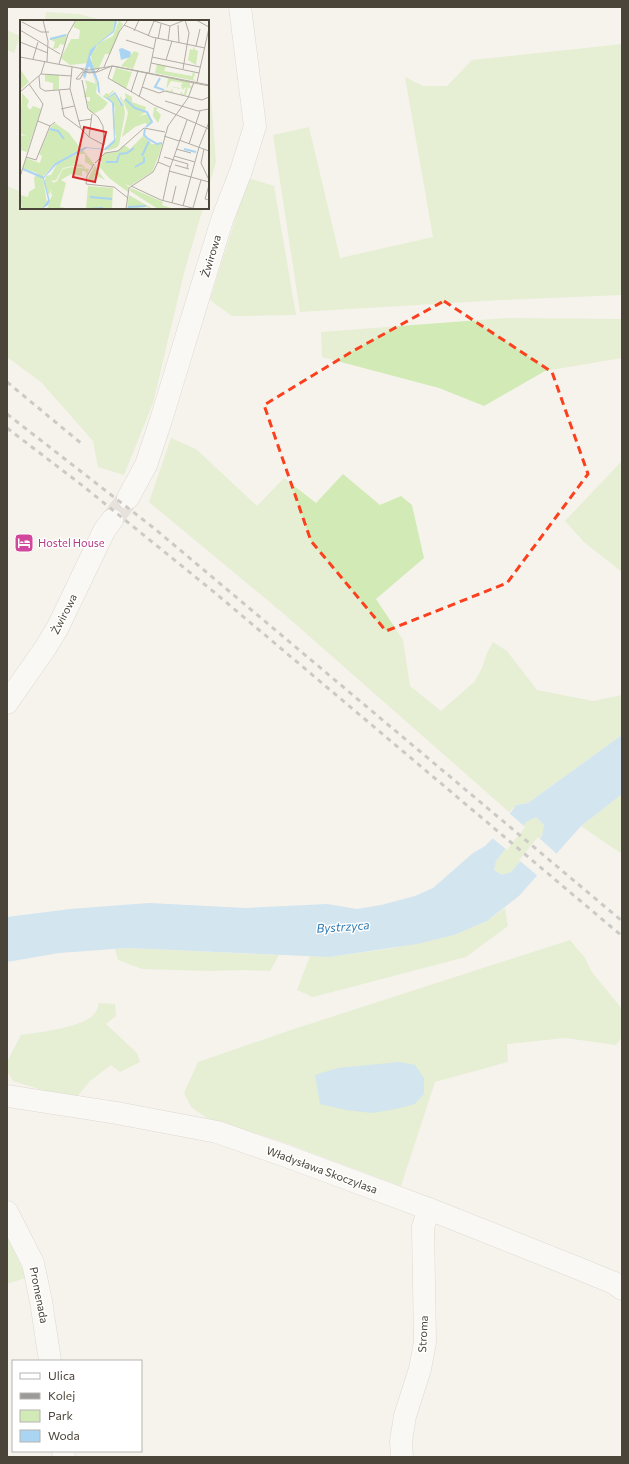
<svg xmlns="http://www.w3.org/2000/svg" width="629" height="1464" font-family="Commissioner,sans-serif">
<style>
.green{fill:#d2eab5}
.water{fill:#a9d4f2;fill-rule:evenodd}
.pier{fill:#f6f3ec}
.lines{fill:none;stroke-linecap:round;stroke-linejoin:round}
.minor-tunnel{stroke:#d4d0c8;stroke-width:22;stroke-dasharray:22 11;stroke-linecap:butt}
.minor-casing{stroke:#c2bbae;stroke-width:23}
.minor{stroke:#fff;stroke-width:22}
.rail{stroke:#9a9a9a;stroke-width:3;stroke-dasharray:5 5;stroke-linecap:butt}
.marked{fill:none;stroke:#fc3f1d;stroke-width:3;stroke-dasharray:8 5;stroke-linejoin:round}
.labels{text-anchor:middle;stroke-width:3;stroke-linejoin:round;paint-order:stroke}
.street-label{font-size:11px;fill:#4b4439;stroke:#fff}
.hotel-label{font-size:11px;fill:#b23c85;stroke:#fff;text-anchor:start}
.water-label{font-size:12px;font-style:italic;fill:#2e7ab2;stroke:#fff}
.inset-river{fill:none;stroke:#a9d4f2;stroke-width:2}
.inset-road{fill:none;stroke:#b2ada4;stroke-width:1}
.view{fill:#d62828;fill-opacity:0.15;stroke:#d62828;stroke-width:2}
.inset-edge{fill:none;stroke:#4b4439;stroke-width:2}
</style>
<rect width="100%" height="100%" fill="#f6f3ec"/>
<!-- green -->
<g class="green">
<path d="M 46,12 L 79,14 L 105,21 L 45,21 Z"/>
<path d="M 7,30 L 20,36 L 14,53 L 7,50 Z"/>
<path d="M 622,44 L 622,295 L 501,300 L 300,312 L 273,135 L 309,127 L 340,258 L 433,237 L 405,77 L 423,86 L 447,86 L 472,60 Z"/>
<path d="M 208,56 L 216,162 L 208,190 Z"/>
<path d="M 248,178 L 274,186 L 296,315 L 232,316 L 210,300 Z"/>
<path d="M 7,186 L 21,192 L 21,208 L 203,208 L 184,273 L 153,403 L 124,475 L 98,467 L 93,441 L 41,382 L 7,357 Z"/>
<path d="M 506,318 L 622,319 L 622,358 L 545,371 L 484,406 L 439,388 L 322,357 L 321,332 Z"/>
<path d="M 171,438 L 196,449 L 257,506 L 284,478 L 316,503 L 343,474 L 380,505 L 401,496 L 412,505 L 424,558 L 376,599 L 403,640 L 410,686 L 441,711 L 475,681 L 482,668 L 487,653 L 493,642 L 507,651 L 537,690 L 593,701 L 622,695 L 622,735 L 528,803 L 516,805 L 509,812 L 284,614 L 149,502 Z"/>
<path d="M 622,461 L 622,572 L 585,543 L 565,521 Z"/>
<path d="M 622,794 L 622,854 L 581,826 Z"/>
<path d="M 536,817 L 544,825 L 542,836 L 511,872 L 502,875 L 494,870 L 496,861 L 526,821 Z"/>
<path d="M 505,908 L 508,926 L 466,957 L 313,997 L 297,990 L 310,956 L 329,957 L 394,948 L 454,935 L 487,921 Z"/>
<path d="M 570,940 L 585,958 L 591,971 L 622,1009 L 622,1037 L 616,1045 L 565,1038 L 507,1044 L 508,1062 L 435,1082 L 401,1186 L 277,1140 L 207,1118 L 191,1107 L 184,1093 L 198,1062 L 297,1028 Z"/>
<path d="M 127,948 L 279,955 L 270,971 L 245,970 L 210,971 L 142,969 L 118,960 L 115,949 Z"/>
<path d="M 99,1003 L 115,1004 L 116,1016 L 106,1024 L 137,1053 L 140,1062 L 120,1072 L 111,1065 L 90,1081 L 76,1098 L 62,1096 L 13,1081 L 7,1071 L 7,1062 L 21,1035 C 36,1033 85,1027 94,1014 C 97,1012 98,1006 99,1003 Z"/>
<path d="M 7,1236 L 23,1270 L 25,1278 L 7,1284 Z"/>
</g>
<!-- water -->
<g class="water">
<path d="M 622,735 L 622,794 L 581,826 L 519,896 L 487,921 L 454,935 L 417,944 L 329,957 L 127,948 L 59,953 L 7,962 L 7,917 L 70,909 L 149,903 L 246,908 L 327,904 L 357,909 L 381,905 L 415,896 L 433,888 L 473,853 L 485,846 L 492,839 L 516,805 L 528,803 ZM 536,817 L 544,825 L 542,836 L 511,872 L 502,875 L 494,870 L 496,861 L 526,822 Z"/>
<path d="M 399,1062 L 415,1065 L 424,1078 L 424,1094 L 415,1104 L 396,1109 L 372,1113 L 346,1110 L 320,1104 L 315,1075 L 338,1068 Z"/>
</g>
<!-- pier -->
<g class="pier">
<path d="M 508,812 L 525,827 L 507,850 L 491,837 Z"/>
<path d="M 538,837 L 558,855 L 539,877 L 519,860 Z"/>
</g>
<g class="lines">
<!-- minor-tunnel -->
<path class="minor-tunnel" d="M 112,520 L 128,498"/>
<!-- minor casing -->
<g class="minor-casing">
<g id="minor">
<path d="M 128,498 L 146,465 L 161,420 L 222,220 L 241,171 L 255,126 L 240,7"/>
<path d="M 7,703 L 46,647 L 58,627 L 104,531 L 112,520"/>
<path d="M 7,1096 L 117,1113 L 217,1132 L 286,1156 L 429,1209 L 585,1271 L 614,1283 L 622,1289"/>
<path d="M 7,1212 L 33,1263 L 41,1301 L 50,1361"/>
<path d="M 63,1451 L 64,1457"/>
<path d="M 402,1457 L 401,1441 L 405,1416 L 420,1369 L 425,1342 L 423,1227 L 429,1209"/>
</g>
</g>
<!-- minor -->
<use href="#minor" class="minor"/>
<!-- rail -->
<g class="rail">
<path d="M 7,382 L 82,444"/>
<path d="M 7,414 L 155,529 L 622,921"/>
<path d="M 7,428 L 83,486 L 214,592 L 622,936"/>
</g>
</g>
<!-- marked area -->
<path d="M0 0H629V1464H0ZM 444,301 L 552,372 L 588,474 L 507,583 L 386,631 L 311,541 L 264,405 L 353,351 Z" fill="#f6f3ec" fill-opacity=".55" fill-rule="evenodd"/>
<path class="marked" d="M 444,301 L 552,372 L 588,474 L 507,583 L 386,631 L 311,541 L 264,405 L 353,351 Z"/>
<!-- icons -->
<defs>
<g id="hotel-square" transform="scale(1)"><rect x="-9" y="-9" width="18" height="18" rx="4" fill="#d1479c" stroke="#fff"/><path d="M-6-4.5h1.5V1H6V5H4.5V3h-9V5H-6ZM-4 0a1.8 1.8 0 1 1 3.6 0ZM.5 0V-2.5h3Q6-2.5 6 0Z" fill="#fff"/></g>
</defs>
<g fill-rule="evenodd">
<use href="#hotel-square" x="24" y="543"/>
</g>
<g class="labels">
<!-- street labels -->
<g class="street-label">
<text transform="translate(211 256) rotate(-73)" y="4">Żwirowa</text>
<text transform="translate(64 614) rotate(-63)" y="4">Żwirowa</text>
<text transform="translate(322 1170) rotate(20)" y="4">Władysława Skoczylasa</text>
<text transform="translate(39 1295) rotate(79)" y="4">Promenada</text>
<text transform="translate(423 1334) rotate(-87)" y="4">Stroma</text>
</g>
<!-- hotel labels -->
<g class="hotel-label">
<text x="38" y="547">Hostel House</text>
</g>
<!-- water labels -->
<g class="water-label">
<text transform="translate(343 927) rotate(-4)" y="4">Bystrzyca</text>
</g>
</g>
<!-- overview -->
<g transform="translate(20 20)">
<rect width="189" height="189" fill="#f6f3ec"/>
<path d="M 57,0 L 95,0 L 95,3 L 93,11 L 70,30 L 68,43 L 50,45 L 41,38 L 51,19 L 59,19 L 60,10 L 53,7 ZM 99,0 L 103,4 L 90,34 L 85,34 L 79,48 L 73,49 L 71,35 L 79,23 L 93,16 ZM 47,14 L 45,25 L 40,24 L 38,28 L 33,29 L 35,22 L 29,19 ZM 174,26 L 175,30 L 178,31 L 176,45 L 168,40 L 170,29 L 173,30 ZM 114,31 L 119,33 L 113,49 L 101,46 ZM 137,44 L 146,46 L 144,51 L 172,56 L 173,51 L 174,54 L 176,52 L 173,59 L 176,61 L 135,53 ZM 96,48 L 112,52 L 106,69 L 92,60 ZM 0,49 L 9,62 L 0,70 ZM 72,54 L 77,63 L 76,73 L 88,83 L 83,89 L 75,93 L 70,92 L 67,81 L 70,81 L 70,77 L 64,77 L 67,67 L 65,60 L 76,64 ZM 25,55 L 39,55 L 39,69 L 33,70 L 33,63 L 25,61 ZM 148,58 L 170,62 L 170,67 L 173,64 L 171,69 L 168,67 L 166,75 L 160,74 L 162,71 L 162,73 L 164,74 L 166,67 L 162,70 L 162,65 L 161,69 L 161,65 L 163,63 L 151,61 L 148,66 L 160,68 L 160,69 L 148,66 L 146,70 L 151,71 L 152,68 L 153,72 L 146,71 ZM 93,70 L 94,71 L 87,78 L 95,74 L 100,85 L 103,85 L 100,78 L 101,76 L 104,85 L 105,94 L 99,125 L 96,128 L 86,131 L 96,117 L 93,106 L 95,89 L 93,82 L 83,77 L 86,73 L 89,74 ZM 2,73 L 9,81 L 7,86 L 10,90 L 13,86 L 21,89 L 7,132 L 0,130 L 0,115 L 6,116 L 0,113 ZM 105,73 L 112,77 L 112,82 L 126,87 L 125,91 L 119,90 L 126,92 L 119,96 L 127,94 L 132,102 L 128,105 L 125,103 L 115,107 L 102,117 L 108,93 L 103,80 L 106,80 ZM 134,87 L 138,88 L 136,90 L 141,95 L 138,103 L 133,96 ZM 35,103 L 49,113 L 61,129 L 35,143 L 23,157 L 27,184 L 22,189 L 2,189 L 0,175 L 8,177 L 9,172 L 15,168 L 14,158 L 17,153 L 3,148 L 6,138 L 20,143 L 22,136 L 19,134 L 30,108 ZM 123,116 L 132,124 L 142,124 L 139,135 L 132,152 L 110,166 L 105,164 L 109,167 L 108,172 L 89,158 L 78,145 L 82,142 L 80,140 L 85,133 L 96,132 L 104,125 L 110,129 ZM 63,130 L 74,144 L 72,146 L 65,142 L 65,134 L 56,134 L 59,140 L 53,145 L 61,144 L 66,148 L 53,146 L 43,148 L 36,160 L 31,161 L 34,163 L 29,175 L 24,163 L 26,156 L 31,155 L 37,144 ZM 75,145 L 76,148 L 85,160 L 75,155 L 73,161 L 68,159 ZM 52,147 L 69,149 L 67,155 L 65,151 L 62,151 L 62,156 L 51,154 L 41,160 L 46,163 L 40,187 L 52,189 L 27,189 L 32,175 L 34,176 L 31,174 L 32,165 L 36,161 L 38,162 L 37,161 L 43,149 ZM 68,166 L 93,168 L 92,189 L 66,189 ZM 111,168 L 143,182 L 142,185 L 154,189 L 138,189 L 110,171 ZM 109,175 L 133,189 L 126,187 L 107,189 Z" fill="#d2eab5"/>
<path d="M 95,0 L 97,2 L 94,12 L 77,25 L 70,37 L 79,63 L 80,74 L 87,78 L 95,72 L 103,85 L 101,86 L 95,74 L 88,78 L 94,83 L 95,122 L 86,130 L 67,128 L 36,145 L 24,158 L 30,181 L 28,185 L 22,189 L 28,180 L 23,158 L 35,143 L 65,127 L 84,129 L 94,120 L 92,83 L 78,72 L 77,62 L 69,46 L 65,59 L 63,56 L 70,30 L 93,11 ZM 102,28 L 111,32 L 110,37 L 101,40 L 99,29 Z" fill="#a9d4f2"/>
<path class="inset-river" d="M 30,19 L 46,15M 140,58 L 135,67 L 144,70M 105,79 L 115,88 L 127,92 L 132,102 L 126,107M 30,109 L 38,111 L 44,119M 125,109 L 124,115 L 127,118 L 137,124 L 142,123M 164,129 L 176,132M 99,134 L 107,133 L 114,128M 122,136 L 129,121M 86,142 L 97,142 L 99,135M 115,147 L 124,142 L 124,137M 3,149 L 24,158M 70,177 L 92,179M 108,187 L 126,186M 69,189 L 83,188"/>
<path class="inset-road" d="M 23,0 L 28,21 L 27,42M 131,0 L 150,6 L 165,0M 176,0 L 189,7M 2,2 L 21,12 L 29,12M 104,5 L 132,17 L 185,28M 158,5 L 159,23M 0,10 L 40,34M 114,11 L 119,0M 128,16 L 134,1M 138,19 L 141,4M 106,20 L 134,29M 148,21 L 150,6M 0,22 L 28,33M 176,26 L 180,9M 0,37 L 69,50 L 93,46 L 189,65M 132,37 L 180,47M 13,39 L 18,22M 146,40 L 152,21M 131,43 L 179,53M 39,44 L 48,14 L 56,0M 92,46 L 88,58 L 134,85 L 189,109M 52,47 L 50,69 L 61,109 L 69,117 L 84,125 L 83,106 L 78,97 L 68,89 L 62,60M 84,47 L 99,12 L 108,0M 61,49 L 69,53 L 76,52 L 79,49M 163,49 L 169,13 L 165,0M 64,52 L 60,59 L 56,59 L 62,52 L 77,52 L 92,46 L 189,66M 129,53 L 136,18M 21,54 L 52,56M 19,56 L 20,68 L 25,71 L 50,69M 177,62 L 189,8M 122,67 L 139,73 L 145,71 L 182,80 L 189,77M 39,70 L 44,96 L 60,108M 0,72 L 21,54 L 25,41M 111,72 L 118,51M 119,77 L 127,52M 145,81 L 178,91 L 189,89M 41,89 L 54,86M 18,101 L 30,106M 58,101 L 72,99M 144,116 L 159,121M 69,117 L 72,94M 159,120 L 189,131M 169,124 L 180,91M 156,129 L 171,133M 184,129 L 181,143 L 189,160M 154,136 L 175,142M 6,137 L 16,140 L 30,106 L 35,102M 144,137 L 168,144 L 167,148M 138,142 L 150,147M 75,143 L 85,133 L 98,131 L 124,108 L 145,112M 74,144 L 67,156 L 66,164 L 94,167 L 108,178M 155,145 L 169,149M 149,151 L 189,162M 0,157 L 23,84 L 9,64M 189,165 L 185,179 L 189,180M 111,166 L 141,180 L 176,189M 143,180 L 150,148 L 167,100M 152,183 L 156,166M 163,186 L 179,127 L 189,102M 173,188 L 181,160M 106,189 L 109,168 L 133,152 L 138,142 L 148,106 L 168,78 L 174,62"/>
<path class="view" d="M 64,107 L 86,112 L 75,162 L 53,157 Z"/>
<rect width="189" height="189" class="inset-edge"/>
</g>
<!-- border -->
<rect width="629" height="1464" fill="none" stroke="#4b4439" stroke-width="16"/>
<!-- legend -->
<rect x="12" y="1360" width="130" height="92" fill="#ffffff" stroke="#b7b4b0"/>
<rect x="20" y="1373" width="20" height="6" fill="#ffffff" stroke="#b7b4b0"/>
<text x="48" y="1380" font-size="12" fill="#4b4439">Ulica</text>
<rect x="20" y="1393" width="20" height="6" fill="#9a9a9a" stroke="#b7b4b0"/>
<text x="48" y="1400" font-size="12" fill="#4b4439">Kolej</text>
<rect x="20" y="1410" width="20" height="12" fill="#d2eab5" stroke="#b7b4b0"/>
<text x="48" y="1420" font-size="12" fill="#4b4439">Park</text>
<rect x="20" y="1430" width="20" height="12" fill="#a9d4f2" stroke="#b7b4b0"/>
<text x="48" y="1440" font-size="12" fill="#4b4439">Woda</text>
</svg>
